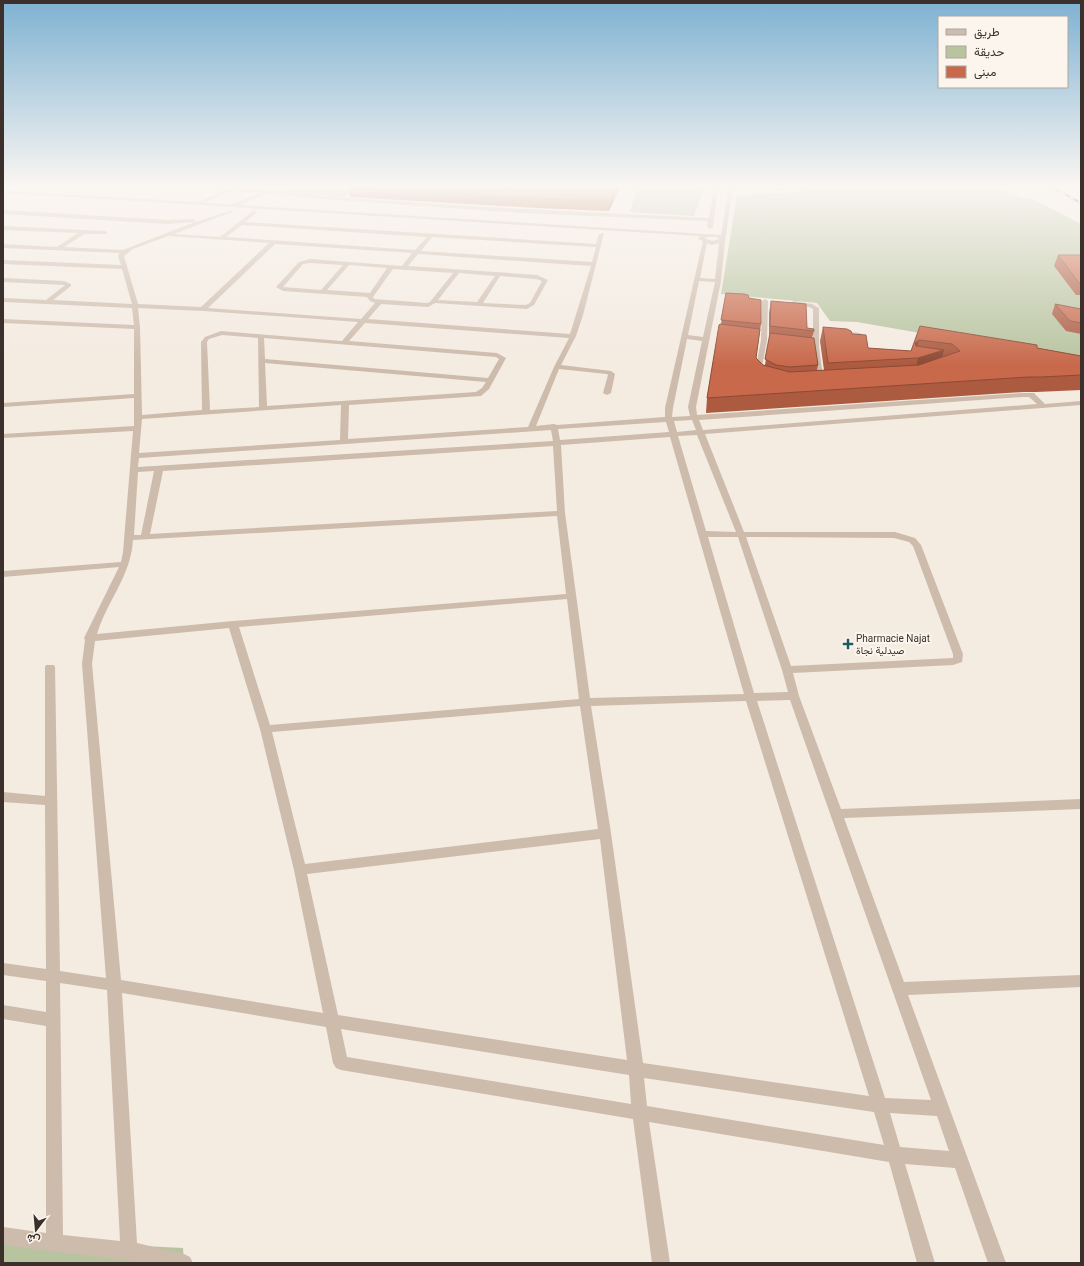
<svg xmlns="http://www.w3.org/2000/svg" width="1084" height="1266" font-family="Roboto,Vazirmatn,sans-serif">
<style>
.green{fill:#b8c4a0}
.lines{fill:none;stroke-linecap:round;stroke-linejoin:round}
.street{fill:#cdbbac;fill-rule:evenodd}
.rail-casing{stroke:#3b302b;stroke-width:2.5}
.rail{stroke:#fbf5ee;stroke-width:1.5;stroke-dasharray:5;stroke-linecap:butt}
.wall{fill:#ac5a40}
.shaded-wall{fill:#8c4a34}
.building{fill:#c8694b;stroke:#8c4a34}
.poi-dot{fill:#1f5a5e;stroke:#fbf5ee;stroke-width:1.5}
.labels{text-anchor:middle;stroke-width:4;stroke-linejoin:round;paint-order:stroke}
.poi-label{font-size:10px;fill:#3b302b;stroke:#fbf5ee;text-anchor:start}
</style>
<rect width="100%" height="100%" fill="#f4ebe1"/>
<!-- green -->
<g class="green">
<path d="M 297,187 L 358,187 L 347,194 L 345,197 L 284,192 Z"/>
<path d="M 637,187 L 704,187 L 694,216 L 630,212 Z"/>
<path d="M 800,187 L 993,187 L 1022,198 L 1031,198 L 1081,224 L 1081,361 L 857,322 L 830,321 L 817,303 L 721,294 L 737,195 L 801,192 Z"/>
<path d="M 3,1239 L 183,1248 L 184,1263 L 3,1263 Z"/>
</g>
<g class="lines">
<!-- street -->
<g class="street">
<path d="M 207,187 C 259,187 312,196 364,199 C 479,207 594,213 709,218 L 714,187 L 718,187 L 713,227 L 710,229 L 707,227 L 708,221 L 522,213 L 336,200 L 267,194 L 239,205 L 721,235 L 729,187 L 733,187 L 725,241 L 721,281 L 696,407 L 697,415 L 1023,393 L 1034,393 L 1045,404 L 1081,401 L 1081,405 L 705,434 L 744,532 L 895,532 L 915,538 L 921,545 L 963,654 L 962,662 L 953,665 L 793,673 L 799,696 L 841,809 L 1081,799 L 1081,809 L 844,818 L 904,982 L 1081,975 L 1081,987 L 908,995 L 1006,1263 L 988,1263 L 955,1168 L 905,1164 L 935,1263 L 917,1263 L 889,1162 L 649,1122 L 670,1263 L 652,1263 L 633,1119 L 341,1070 L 336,1068 L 333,1063 L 326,1027 L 122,993 L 137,1243 L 184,1254 L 190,1257 L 193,1263 L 149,1263 L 3,1245 L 3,1227 L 46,1233 L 46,1026 L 3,1019 L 3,1005 L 46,1012 L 46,981 L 3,975 L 3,963 L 46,969 L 45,805 L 3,802 L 3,792 L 45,796 L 45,667 L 46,665 L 54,665 L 55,667 L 60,971 L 106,978 L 82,664 L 85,640 L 84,638 L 119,567 L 3,577 L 3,571 L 121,562 L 123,552 L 133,431 L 3,438 L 3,434 L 134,426 L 134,398 L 3,407 L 3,403 L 134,394 L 134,329 L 3,323 L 3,319 L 134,325 L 132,308 L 3,302 L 3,298 L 46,300 L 65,285 L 3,282 L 3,278 L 64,281 L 71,284 L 71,286 L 53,300 L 132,304 L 122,269 L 3,264 L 3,260 L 121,265 L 118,256 L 120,253 L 3,248 L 3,244 L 57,247 L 78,233 L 3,230 L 3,226 L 105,231 L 107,232 L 107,234 L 84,234 L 64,247 L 123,250 L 195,222 L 168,224 L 3,214 L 3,210 L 168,220 L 194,219 L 196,222 L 232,210 L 232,212 L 174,234 L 220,237 L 254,210 L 257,212 L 256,213 L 245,222 L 596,244 L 599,234 L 604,233 L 583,315 L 576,336 L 561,365 L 611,371 L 615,374 L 611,393 L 607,395 L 603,393 L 608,375 L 607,374 L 559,369 L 536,426 L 554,424 L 557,425 L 665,417 L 665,408 L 703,241 L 698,239 L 700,236 L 3,193 L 3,191 L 198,202 L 226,190 ZM 232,191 L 260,193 L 232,204 L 203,203 ZM 242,225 L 427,237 L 415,250 L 226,237 ZM 168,236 L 269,243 L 201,307 L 138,304 L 124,256 L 133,249 ZM 432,237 L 596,247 L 592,262 L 421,251 ZM 709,237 L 717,237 L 719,239 L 712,241 L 704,238 ZM 707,243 L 712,245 L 719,243 L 715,279 L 700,278 ZM 275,244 L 412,253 L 402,266 L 310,259 L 299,262 L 276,287 L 283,291 L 367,297 L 370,301 L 375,303 L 361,319 L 208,308 ZM 418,254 L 591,266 L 570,334 L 368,319 L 381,304 L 428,307 L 435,303 L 527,309 L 534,305 L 548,280 L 537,275 L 408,266 ZM 310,263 L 343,265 L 321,290 L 283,287 L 303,264 ZM 349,265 L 387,268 L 370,293 L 327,290 ZM 393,269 L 453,273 L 430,302 L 427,303 L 374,299 L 373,297 ZM 459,273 L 495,276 L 477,302 L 438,300 ZM 500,276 L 536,279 L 542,281 L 530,303 L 526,305 L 483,303 ZM 699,281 L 715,282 L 703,337 L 688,335 ZM 138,308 L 203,311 L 358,322 L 342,341 L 221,331 L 205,337 L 201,342 L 202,410 L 142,415 L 140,327 ZM 365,323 L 569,338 L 554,367 L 528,427 L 348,439 L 349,405 L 481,396 L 489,389 L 506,358 L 497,353 L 349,341 ZM 222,335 L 258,338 L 259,407 L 210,410 L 207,342 L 209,339 ZM 264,338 L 496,357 L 499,359 L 488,378 L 265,359 ZM 687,339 L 702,341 L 688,407 L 690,416 L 672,417 L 673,408 ZM 265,363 L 486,382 L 482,388 L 476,392 L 267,406 ZM 1023,397 L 1029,397 L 1037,404 L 703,430 L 699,420 ZM 341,405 L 340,440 L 139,453 L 142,419 ZM 692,420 L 696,430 L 677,432 L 674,421 ZM 666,422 L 669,432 L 560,440 L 558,429 ZM 551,430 L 553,441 L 138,467 L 139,458 ZM 697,435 L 736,532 L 706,531 L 678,436 ZM 670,437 L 744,694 L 590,698 L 565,513 L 561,445 ZM 553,446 L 557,511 L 150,534 L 163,471 ZM 154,471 L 141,535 L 134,535 L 138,472 ZM 557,516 L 566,594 L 233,621 L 97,634 C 107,601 131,576 133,540 ZM 708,537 L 738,537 L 782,670 L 788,692 L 754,693 ZM 746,537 L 894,538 L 909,542 L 913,546 L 953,654 L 953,658 L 791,666 ZM 567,599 L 579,699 L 270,725 L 239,627 ZM 229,628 L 260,729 L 294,870 L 323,1013 L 121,980 L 92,664 L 95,641 ZM 790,700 L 931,1100 L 885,1098 L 757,701 ZM 746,701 L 869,1096 L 643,1063 L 611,833 L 591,706 ZM 580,706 L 598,829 L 305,864 L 272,732 ZM 600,839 L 627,1060 L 338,1015 L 307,874 ZM 60,983 L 107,990 L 120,1241 L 63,1235 ZM 341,1029 L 629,1075 L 631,1104 L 347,1057 ZM 644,1078 L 874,1112 L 884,1145 L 647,1106 ZM 890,1113 L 937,1116 L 949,1151 L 900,1147 Z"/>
<path d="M 734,187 L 786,188 L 794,187 L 787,190 Z"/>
<path d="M 765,299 L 768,301 L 767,340 L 761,372 L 762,374 L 759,376 L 757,375 L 755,372 L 761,340 L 762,301 Z"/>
<path d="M 794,301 L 812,304 L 819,308 L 819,347 L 824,384 L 821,384 L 817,382 L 813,347 L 813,309 L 809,307 L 792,304 L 792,302 Z"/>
<path d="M 839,331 L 860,333 L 863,335 L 860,337 L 837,334 L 836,333 Z"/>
</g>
<!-- rail casing -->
<g class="rail-casing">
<path id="rail" d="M 1052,187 L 1081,203"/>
</g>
<!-- rail -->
<use href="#rail" class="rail"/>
</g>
<!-- wall -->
<g class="wall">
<path d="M 349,187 L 620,187 L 609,211 L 537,208 L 350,197 Z"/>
<path d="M 1058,255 L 1081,255 L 1081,295 L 1076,295 L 1054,266 Z"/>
<path d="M 726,293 L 749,298 L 761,324 L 756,358 L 763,365 L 765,365 L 769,338 L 769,313 L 771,301 L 807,328 L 814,331 L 812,338 L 818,365 L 817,370 L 824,370 L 820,341 L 823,327 L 852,334 L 868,348 L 911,351 L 920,326 L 1081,356 L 1081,390 L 1036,392 L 1023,392 L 706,413 L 707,398 L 721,324 Z"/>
<path d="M 1055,304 L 1081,309 L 1081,334 L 1066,331 L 1052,314 Z"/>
</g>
<!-- shaded-wall -->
<g class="shaded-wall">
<path d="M 616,187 L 620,187 L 609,211 L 609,201 Z"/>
<path d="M 919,340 L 915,355 L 915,343 Z"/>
<path d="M 944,350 L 940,365 L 915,373 L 918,358 Z"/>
</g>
<!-- building -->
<g class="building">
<path d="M 350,187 L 437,187 L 456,188 L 476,187 L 616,187 L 609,201 L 537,199 Z"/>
<path d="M 1058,255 L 1081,255 L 1081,284 L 1080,284 Z"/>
<path d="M 726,293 L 744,294 L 748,295 L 749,298 L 761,300 L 761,324 L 721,320 Z"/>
<path d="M 771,301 L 806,304 L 807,328 L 814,329 L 814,331 L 770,326 Z"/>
<path d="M 1055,304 L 1081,309 L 1081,323 L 1070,321 Z"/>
<path d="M 720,324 L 760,329 L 756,358 L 763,365 L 790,372 L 919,365 L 960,351 L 952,344 L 919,340 L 915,343 L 916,346 L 944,350 L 918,358 L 828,363 L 823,327 L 847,329 L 851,331 L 852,334 L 866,335 L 868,348 L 911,351 L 920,326 L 1037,345 L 1037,348 L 1081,356 L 1081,375 L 1041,377 L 1028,377 L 707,398 L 719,325 Z"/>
<path d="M 770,333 L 814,338 L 818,365 L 790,367 L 776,365 L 765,359 Z"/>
</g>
<!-- sky -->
<linearGradient id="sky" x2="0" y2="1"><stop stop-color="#7eb2d2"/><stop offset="0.51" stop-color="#faf6f2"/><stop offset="1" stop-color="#faf6f2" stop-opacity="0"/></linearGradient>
<rect width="1084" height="365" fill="url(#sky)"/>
<!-- markers -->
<path class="poi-dot" d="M846 638h4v4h4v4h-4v4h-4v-4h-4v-4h4z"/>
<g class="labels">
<!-- poi labels -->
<g class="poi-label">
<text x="856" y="642">Pharmacie Najat<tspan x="856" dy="12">صيدلية نجاة</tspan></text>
</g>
</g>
<!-- border -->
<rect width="1084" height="1266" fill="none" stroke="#3b302b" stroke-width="8"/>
<!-- legend -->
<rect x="938" y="16" width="130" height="72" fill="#fbf5ee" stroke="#aea6a0"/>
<rect x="946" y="29" width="20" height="6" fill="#cdbbac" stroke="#aea6a0"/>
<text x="974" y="36" font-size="12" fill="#3b302b">طريق</text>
<rect x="946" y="46" width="20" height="12" fill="#b8c4a0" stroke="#aea6a0"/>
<text x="974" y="56" font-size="12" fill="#3b302b">حديقة</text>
<rect x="946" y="66" width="20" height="12" fill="#c8694b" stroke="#aea6a0"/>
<text x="974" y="76" font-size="12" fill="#3b302b">مبنى</text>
<!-- north arrow -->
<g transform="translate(36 1230) rotate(196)" stroke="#fbf5ee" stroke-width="3" paint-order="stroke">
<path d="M0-3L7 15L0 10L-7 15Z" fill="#3b302b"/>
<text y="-6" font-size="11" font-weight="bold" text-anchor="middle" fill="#3b302b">ش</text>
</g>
</svg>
